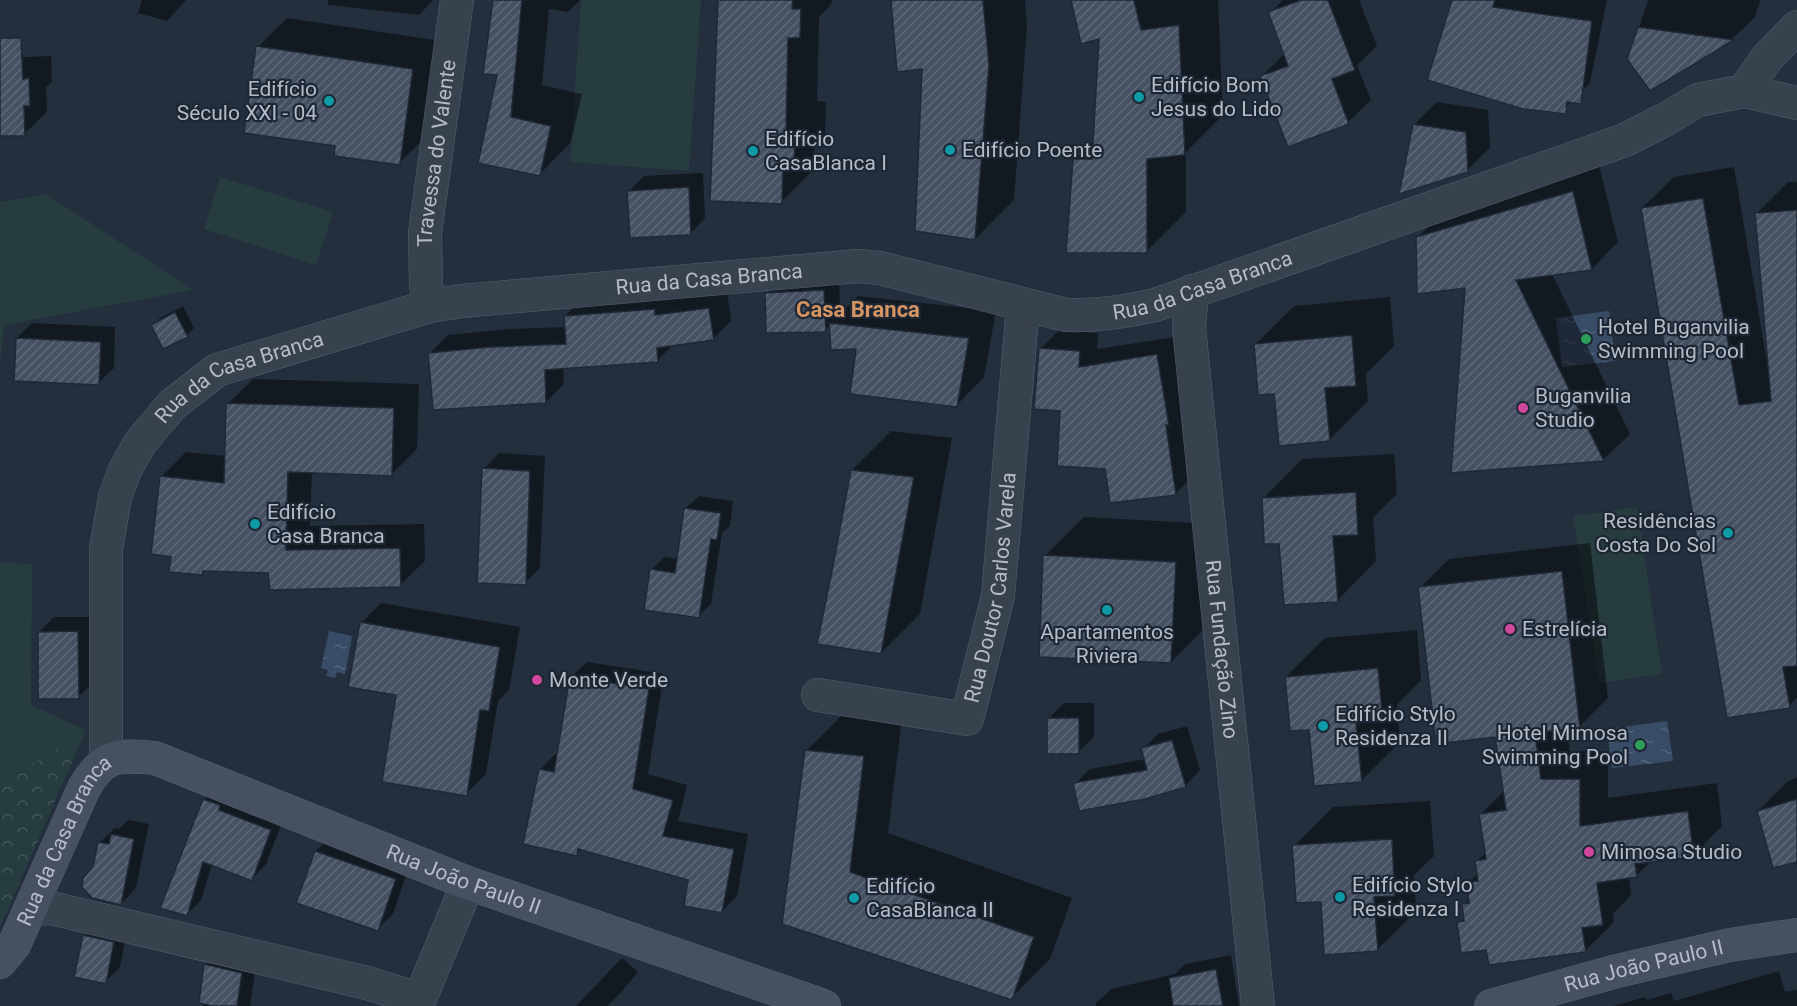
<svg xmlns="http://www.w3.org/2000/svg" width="1797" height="1006" font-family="Roboto,sans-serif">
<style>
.grass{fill:#263c3f}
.forest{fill:url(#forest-crowns)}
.water{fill:url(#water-ripples)}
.shadow{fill:#0007}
.building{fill:url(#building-hatch);stroke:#1f2835;stroke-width:1.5}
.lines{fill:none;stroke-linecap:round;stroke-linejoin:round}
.street-casing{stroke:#565f6c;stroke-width:34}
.secondary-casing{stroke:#565f6c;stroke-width:34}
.street{stroke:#38414e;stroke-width:33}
.secondary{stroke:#465061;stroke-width:33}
.culture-dot{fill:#0f9aa8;stroke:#1d2633;stroke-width:2}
.leisure-dot{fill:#2e9e5b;stroke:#1d2633;stroke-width:2}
.hotel-dot{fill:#d1479c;stroke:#1d2633;stroke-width:2}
.labels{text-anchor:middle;stroke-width:4.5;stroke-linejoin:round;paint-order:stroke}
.poi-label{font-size:21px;fill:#b4bcc9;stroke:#1d2633;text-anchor:start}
.street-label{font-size:21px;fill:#b4bcc9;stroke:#1d2633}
.neighbourhood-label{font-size:22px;font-weight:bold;fill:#d59563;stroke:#1d2633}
</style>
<defs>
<pattern id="forest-crowns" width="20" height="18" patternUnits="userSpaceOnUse" patternTransform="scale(1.5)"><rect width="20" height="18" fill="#263c3f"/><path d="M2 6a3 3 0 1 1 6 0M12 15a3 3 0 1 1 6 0" fill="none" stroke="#435659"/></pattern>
<pattern id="water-ripples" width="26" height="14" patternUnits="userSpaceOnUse" patternTransform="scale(1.5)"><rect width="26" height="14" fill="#394c67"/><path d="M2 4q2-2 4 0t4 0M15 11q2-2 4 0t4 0" fill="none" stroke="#53647b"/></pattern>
<pattern id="building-hatch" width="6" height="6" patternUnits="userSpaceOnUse" patternTransform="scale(1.5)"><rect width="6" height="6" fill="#455162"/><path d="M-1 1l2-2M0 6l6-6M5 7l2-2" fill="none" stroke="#5d6877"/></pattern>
</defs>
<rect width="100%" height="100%" fill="#242f3e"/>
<!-- grass -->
<g class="grass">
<path d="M 581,0 L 701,0 L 689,171 L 570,162 Z"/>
<path d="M 220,177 L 333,212 L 316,265 L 204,229 Z"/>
<path d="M 46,194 L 193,290 L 4,325 L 0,365 L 0,202 Z"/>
<path d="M 1637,507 L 1662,674 L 1599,683 L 1573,516 Z"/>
<path d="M 0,562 L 32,564 L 31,705 L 86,730 L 0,784 Z"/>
</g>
<!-- forest -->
<path class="forest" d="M 86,730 L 0,927 L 0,784 Z"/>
<!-- water -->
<g class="water">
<path d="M 1609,311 L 1615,361 L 1562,367 L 1556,318 Z"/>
<path d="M 329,631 L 352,636 L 345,674 L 337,672 L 335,678 L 326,676 L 328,670 L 321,668 Z"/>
<path d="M 1667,721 L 1673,761 L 1612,768 L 1607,729 Z"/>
</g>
<!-- shadow -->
<g class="shadow">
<path d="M 142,0 L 186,0 L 167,21 L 138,13 Z"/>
<path d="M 328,0 L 433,0 L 419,15 L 328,5 Z"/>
<path d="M 494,0 L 580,0 L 568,12 L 549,9 L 542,85 L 582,94 L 571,142 L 540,174 L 480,161 L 499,74 L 484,72 Z"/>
<path d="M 720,0 L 832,0 L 831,5 L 819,17 L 817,101 L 826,102 L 825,136 L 814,148 L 813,170 L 781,202 Z"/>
<path d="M 892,0 L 1025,0 L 1027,25 L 1014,200 L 975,239 L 924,68 Z"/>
<path d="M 1073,0 L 1218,0 L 1223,115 L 1186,152 L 1186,212 L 1147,251 L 1075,159 L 1095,139 L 1101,37 Z"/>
<path d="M 1283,0 L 1359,0 L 1377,46 L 1357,65 L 1371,100 L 1348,122 L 1261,77 L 1284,54 L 1270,13 Z"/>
<path d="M 1453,0 L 1607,0 L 1590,83 L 1561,112 Z"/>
<path d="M 1648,0 L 1761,0 L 1754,18 L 1731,40 L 1629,59 Z"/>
<path d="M 287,18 L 442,41 L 429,134 L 399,163 L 337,145 L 258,47 Z"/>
<path d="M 51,56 L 52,82 L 46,87 L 47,112 L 24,134 L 0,135 L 0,58 Z"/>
<path d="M 1437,102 L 1488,110 L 1490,148 L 1467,170 L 1414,125 Z"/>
<path d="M 1599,165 L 1618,242 L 1592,269 L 1552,274 L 1630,434 L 1603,460 L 1466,286 L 1417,238 L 1444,211 Z"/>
<path d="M 1734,167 L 1766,356 L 1769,356 L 1757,213 L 1788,182 L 1797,182 L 1797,698 L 1789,706 L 1642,208 L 1674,177 Z"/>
<path d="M 703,173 L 705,218 L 690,234 L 629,191 L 644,176 Z"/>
<path d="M 839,275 L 840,314 L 858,296 L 996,311 L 984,377 L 957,405 L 858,347 L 830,325 L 825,330 L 766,294 L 782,278 Z"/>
<path d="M 727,290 L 731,321 L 713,339 L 674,344 L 657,361 L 563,367 L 564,384 L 546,402 L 430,353 L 448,335 L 509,329 L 566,327 L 565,316 L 583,298 Z"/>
<path d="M 1390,297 L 1394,346 L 1366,374 L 1368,401 L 1329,440 L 1255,345 L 1294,306 Z"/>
<path d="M 183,306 L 194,328 L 187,335 L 153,325 L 160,318 Z"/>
<path d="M 32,323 L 115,327 L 114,368 L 98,383 L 17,338 Z"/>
<path d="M 1059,330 L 1098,333 L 1097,349 L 1176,337 L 1194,475 L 1175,494 L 1106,467 L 1062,409 L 1040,349 Z"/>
<path d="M 253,379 L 419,384 L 417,449 L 392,474 L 312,472 L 310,526 L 424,524 L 425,561 L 400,585 L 269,572 L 206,570 L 202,574 L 173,555 L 161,477 L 186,452 L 226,456 L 228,404 Z"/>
<path d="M 891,431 L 952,438 L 920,614 L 881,653 L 852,470 Z"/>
<path d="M 499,453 L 545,456 L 540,568 L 525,583 L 484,469 Z"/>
<path d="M 1394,454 L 1397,494 L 1373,518 L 1376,561 L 1337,601 L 1281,542 L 1263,499 L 1302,459 Z"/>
<path d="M 699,496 L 733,501 L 730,526 L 722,533 L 711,604 L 698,616 L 651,570 L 664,557 L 678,559 L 686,508 Z"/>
<path d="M 1084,517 L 1214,524 L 1210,623 L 1171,662 L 1045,556 Z"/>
<path d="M 1590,543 L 1608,698 L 1579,727 L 1567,728 L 1570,751 L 1608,751 L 1608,798 L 1717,783 L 1722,826 L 1694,855 L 1651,861 L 1636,876 L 1629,877 L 1631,895 L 1613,914 L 1614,922 L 1585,951 L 1488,948 L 1459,923 L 1465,917 L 1463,905 L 1470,898 L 1468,883 L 1478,873 L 1476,862 L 1486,852 L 1481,814 L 1504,791 L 1497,736 L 1420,588 L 1449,559 Z"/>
<path d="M 381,603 L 520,627 L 509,690 L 498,701 L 486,774 L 466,794 L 398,694 L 361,623 Z"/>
<path d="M 54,617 L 93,617 L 94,682 L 78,697 L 39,632 Z"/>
<path d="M 1417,630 L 1421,680 L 1397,705 L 1400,742 L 1361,781 L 1310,728 L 1286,677 L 1325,638 Z"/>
<path d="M 587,662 L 664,674 L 648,774 L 687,785 L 678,821 L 748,834 L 737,896 L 722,911 L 690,879 L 582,848 L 576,854 L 540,770 L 555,754 L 558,755 L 571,677 Z"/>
<path d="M 1064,703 L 1094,703 L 1094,737 L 1078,752 L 1049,718 Z"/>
<path d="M 845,712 L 902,718 L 888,833 L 1072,898 L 1050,959 L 1011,998 L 784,923 L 806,751 Z"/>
<path d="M 1187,726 L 1200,770 L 1185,786 L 1075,784 L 1090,769 L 1146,759 L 1143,749 L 1158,734 Z"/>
<path d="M 1797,777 L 1797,866 L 1795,860 L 1758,811 L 1787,782 Z"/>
<path d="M 218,785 L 285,815 L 266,864 L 252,879 L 212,864 L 201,900 L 186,915 L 204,800 Z"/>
<path d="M 1430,801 L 1434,856 L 1414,875 L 1416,911 L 1377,950 L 1322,900 L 1294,846 L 1333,807 Z"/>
<path d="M 128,820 L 149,824 L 136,888 L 121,904 L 95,867 L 99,843 L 115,828 L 119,829 Z"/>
<path d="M 331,836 L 410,864 L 393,914 L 377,929 L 316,851 Z"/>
<path d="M 100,920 L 128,927 L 120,967 L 105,982 L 85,936 Z"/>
<path d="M 221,949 L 257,958 L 250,1006 L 203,1006 L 204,1002 L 201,1001 L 206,964 Z"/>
<path d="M 1231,955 L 1239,1006 L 1096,1006 L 1096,1003 L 1111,989 L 1175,974 L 1185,964 Z"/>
<path d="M 622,958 L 638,972 L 623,990 L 607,1006 L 576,1006 Z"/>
<path d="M 1779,971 L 1785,992 L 1797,990 L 1797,1006 L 1614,1006 L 1645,997 L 1647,1000 L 1671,993 L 1674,1001 Z"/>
</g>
<!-- building -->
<g class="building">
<path d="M 493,0 L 522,0 L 511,117 L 551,126 L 540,176 L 478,163 L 497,75 L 483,74 Z"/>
<path d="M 718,0 L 793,0 L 792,9 L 801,9 L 800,38 L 788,38 L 786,133 L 795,133 L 794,170 L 783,169 L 782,204 L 710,201 Z"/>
<path d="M 891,0 L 983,0 L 989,65 L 975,240 L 915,231 L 922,69 L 897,72 Z"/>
<path d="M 1071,0 L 1134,0 L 1141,30 L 1179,25 L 1185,155 L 1147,159 L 1147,253 L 1066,253 L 1073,159 L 1092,159 L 1099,39 L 1081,44 Z"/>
<path d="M 1301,0 L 1328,0 L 1355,70 L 1332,79 L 1349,124 L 1288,147 L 1260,76 L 1288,66 L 1268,12 Z"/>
<path d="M 1452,0 L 1495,0 L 1493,7 L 1592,21 L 1581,104 L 1567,102 L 1566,114 L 1523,109 L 1427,80 Z"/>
<path d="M 1638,27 L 1734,40 L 1650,91 L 1627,59 Z"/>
<path d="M 0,38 L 21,38 L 23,79 L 29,78 L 30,106 L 24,106 L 25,136 L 0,136 Z"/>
<path d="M 256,46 L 413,69 L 400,165 L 334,156 L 335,146 L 244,133 Z"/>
<path d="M 1413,124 L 1466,132 L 1468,172 L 1399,194 Z"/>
<path d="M 689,187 L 691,235 L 630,238 L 627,191 Z"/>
<path d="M 1573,191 L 1592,270 L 1516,280 L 1604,461 L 1451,473 L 1465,288 L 1417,294 L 1416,237 Z"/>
<path d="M 1703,198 L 1739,405 L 1771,401 L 1755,213 L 1797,210 L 1797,666 L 1783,667 L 1790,708 L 1727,718 L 1641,208 Z"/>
<path d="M 824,290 L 826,332 L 766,333 L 765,293 Z"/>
<path d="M 709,308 L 714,340 L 657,348 L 658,362 L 545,370 L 546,403 L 433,410 L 428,353 L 490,347 L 566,344 L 564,316 L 655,309 L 655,315 Z"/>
<path d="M 175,312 L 188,337 L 163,349 L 151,325 Z"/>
<path d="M 829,323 L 969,338 L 957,407 L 850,394 L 856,349 L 831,350 Z"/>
<path d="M 1352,335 L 1356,386 L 1325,388 L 1330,441 L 1279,446 L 1274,394 L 1258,395 L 1254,344 Z"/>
<path d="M 16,338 L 101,342 L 99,385 L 14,381 Z"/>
<path d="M 1039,348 L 1080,351 L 1079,367 L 1157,354 L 1169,425 L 1166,425 L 1176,495 L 1110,503 L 1105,469 L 1057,466 L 1060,411 L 1034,409 Z"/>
<path d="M 226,403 L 394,408 L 392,476 L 288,472 L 286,550 L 400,548 L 401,587 L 270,590 L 268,573 L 203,571 L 202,575 L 169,572 L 171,557 L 151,554 L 160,476 L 224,483 Z"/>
<path d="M 482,468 L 530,471 L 526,585 L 477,583 Z"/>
<path d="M 851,470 L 914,477 L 881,654 L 817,644 L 832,571 Z"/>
<path d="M 1356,492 L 1358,535 L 1333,536 L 1338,602 L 1284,605 L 1279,544 L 1264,544 L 1262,498 Z"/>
<path d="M 684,508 L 721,513 L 717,540 L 711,539 L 699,618 L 644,610 L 650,569 L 675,573 Z"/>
<path d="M 1043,555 L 1176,562 L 1171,663 L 1039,657 Z"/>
<path d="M 1562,571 L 1580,728 L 1535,733 L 1541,779 L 1580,779 L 1580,826 L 1688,811 L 1694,857 L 1635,864 L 1637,877 L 1597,883 L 1603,925 L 1582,928 L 1586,952 L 1489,965 L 1486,950 L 1461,953 L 1457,922 L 1464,921 L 1462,904 L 1469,903 L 1467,882 L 1478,881 L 1475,861 L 1486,859 L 1479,814 L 1506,810 L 1495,737 L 1436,744 L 1418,587 Z"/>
<path d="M 360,622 L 500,647 L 489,711 L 480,710 L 467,796 L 382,782 L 396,695 L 348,687 Z"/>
<path d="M 78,631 L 79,699 L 38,699 L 38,632 Z"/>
<path d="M 1378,668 L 1383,721 L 1356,723 L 1362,782 L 1314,786 L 1309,730 L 1290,731 L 1285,677 Z"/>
<path d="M 570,676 L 649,689 L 633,789 L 673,800 L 663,836 L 734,849 L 722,913 L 684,906 L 688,880 L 578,849 L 577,856 L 523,844 L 539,769 L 554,772 Z"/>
<rect x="1047" y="718" width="32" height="36"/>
<path d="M 1172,740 L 1186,787 L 1145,799 L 1079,811 L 1073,783 L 1147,770 L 1141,748 Z"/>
<path d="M 805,750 L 864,756 L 850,872 L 1034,937 L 1012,1000 L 782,924 Z"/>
<path d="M 203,799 L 220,805 L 219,810 L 271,830 L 252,881 L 203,862 L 187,916 L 160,908 Z"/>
<path d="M 1797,799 L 1797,862 L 1773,868 L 1757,811 Z"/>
<path d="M 111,834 L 134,839 L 121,905 L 92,898 L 82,887 L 83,878 L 93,867 L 98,842 L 109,844 Z"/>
<path d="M 1392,839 L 1395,896 L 1374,897 L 1378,951 L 1324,955 L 1321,902 L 1296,903 L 1292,845 Z"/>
<path d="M 315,851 L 396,879 L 378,931 L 296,903 Z"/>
<path d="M 83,935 L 114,942 L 106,984 L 74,977 Z"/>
<path d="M 204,964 L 242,973 L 237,1006 L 212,1006 L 199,1003 Z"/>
<path d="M 1216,969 L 1223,1006 L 1173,1006 L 1169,978 Z"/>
</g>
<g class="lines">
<!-- street casing -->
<g class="street-casing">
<g id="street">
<path d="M 1744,91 L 1767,58 L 1797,27"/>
<path id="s1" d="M 1192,291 L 1189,328 L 1258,1006"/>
<path id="s2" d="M 430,306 L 426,285 L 425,233 L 457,0"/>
<path id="s3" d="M 818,695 L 967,719 L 998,596 L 1023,306"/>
<path id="s4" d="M 106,761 L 106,549 L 115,497 L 125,470 L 140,443 L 172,405 L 217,370 L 430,306 L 462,301 L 858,266 L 880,268 L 1066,315 C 1097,316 1125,312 1155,305 L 1625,140 L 1666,119 L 1698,100 L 1744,91 L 1797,103"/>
<path d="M 30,909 L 51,908 L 367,983 L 418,999"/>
<path d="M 417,1006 L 468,883"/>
</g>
</g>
<!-- secondary casing -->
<g class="secondary-casing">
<g id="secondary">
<path id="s5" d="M 0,962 L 14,945 L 84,788 C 104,753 119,755 155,758 L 468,883 L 824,1006"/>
<path id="s6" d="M 1491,1006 L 1617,971 L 1730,945 L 1797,935"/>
</g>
</g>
<!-- street -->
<use href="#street" class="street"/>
<!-- secondary -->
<use href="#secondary" class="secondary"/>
</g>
<!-- markers -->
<g class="culture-dot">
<circle cx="1139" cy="97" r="6"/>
<circle cx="329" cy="101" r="6"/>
<circle cx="950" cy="150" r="6"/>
<circle cx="753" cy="151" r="6"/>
<circle cx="255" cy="524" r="6"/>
<circle cx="1728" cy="533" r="6"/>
<circle cx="1107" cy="610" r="6"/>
<circle cx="1323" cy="726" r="6"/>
<circle cx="1340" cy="897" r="6"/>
<circle cx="854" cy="898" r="6"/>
</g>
<g class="leisure-dot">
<circle cx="1586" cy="339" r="6"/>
<circle cx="1640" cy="745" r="6"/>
</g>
<g class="hotel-dot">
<circle cx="1523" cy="408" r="6"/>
<circle cx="1510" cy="629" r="6"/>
<circle cx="537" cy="680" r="6"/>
<circle cx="1589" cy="852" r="6"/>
</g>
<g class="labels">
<!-- poi labels -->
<g class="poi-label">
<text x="1151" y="92">Edifício Bom<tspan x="1151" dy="24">Jesus do Lido</tspan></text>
<text x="317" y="96" text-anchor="end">Edifício<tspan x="317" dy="24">Século XXI - 04</tspan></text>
<text x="765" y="146">Edifício<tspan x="765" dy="24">CasaBlanca I</tspan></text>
<text x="962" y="157">Edifício Poente</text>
<text x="1598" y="334">Hotel Buganvilia<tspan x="1598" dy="24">Swimming Pool</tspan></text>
<text x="1535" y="403">Buganvilia<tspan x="1535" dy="24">Studio</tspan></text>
<text x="267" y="519">Edifício<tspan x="267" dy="24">Casa Branca</tspan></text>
<text x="1716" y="528" text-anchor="end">Residências<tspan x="1716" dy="24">Costa Do Sol</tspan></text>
<text x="1522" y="636">Estrelícia</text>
<text x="1107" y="639" text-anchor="middle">Apartamentos<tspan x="1107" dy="24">Riviera</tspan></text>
<text x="549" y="687">Monte Verde</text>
<text x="1335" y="721">Edifício Stylo<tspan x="1335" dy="24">Residenza II</tspan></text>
<text x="1628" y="740" text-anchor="end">Hotel Mimosa<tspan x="1628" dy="24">Swimming Pool</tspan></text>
<text x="1601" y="859">Mimosa Studio</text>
<text x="1352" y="892">Edifício Stylo<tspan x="1352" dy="24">Residenza I</tspan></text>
<text x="866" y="893">Edifício<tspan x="866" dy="24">CasaBlanca II</tspan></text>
</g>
<!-- street labels -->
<g class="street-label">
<text dy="7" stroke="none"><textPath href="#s2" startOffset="154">Travessa do Valente</textPath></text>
<text dy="7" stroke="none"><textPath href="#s4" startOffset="934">Rua da Casa Branca</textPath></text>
<text dy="7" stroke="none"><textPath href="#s4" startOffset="1438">Rua da Casa Branca</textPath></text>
<text dy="7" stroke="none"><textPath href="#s4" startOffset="448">Rua da Casa Branca</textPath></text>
<text dy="7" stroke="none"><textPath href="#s3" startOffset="285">Rua Doutor Carlos Varela</textPath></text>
<text dy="7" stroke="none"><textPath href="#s1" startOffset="360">Rua Fundação Zino</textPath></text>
<text dy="7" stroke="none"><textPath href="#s5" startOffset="138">Rua da Casa Branca</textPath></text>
<text dy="7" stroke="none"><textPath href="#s5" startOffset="610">Rua João Paulo II</textPath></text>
<text dy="7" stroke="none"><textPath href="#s6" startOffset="158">Rua João Paulo II</textPath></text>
</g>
<!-- neighbourhood labels -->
<g class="neighbourhood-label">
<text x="858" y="317">Casa Branca</text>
</g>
</g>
</svg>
